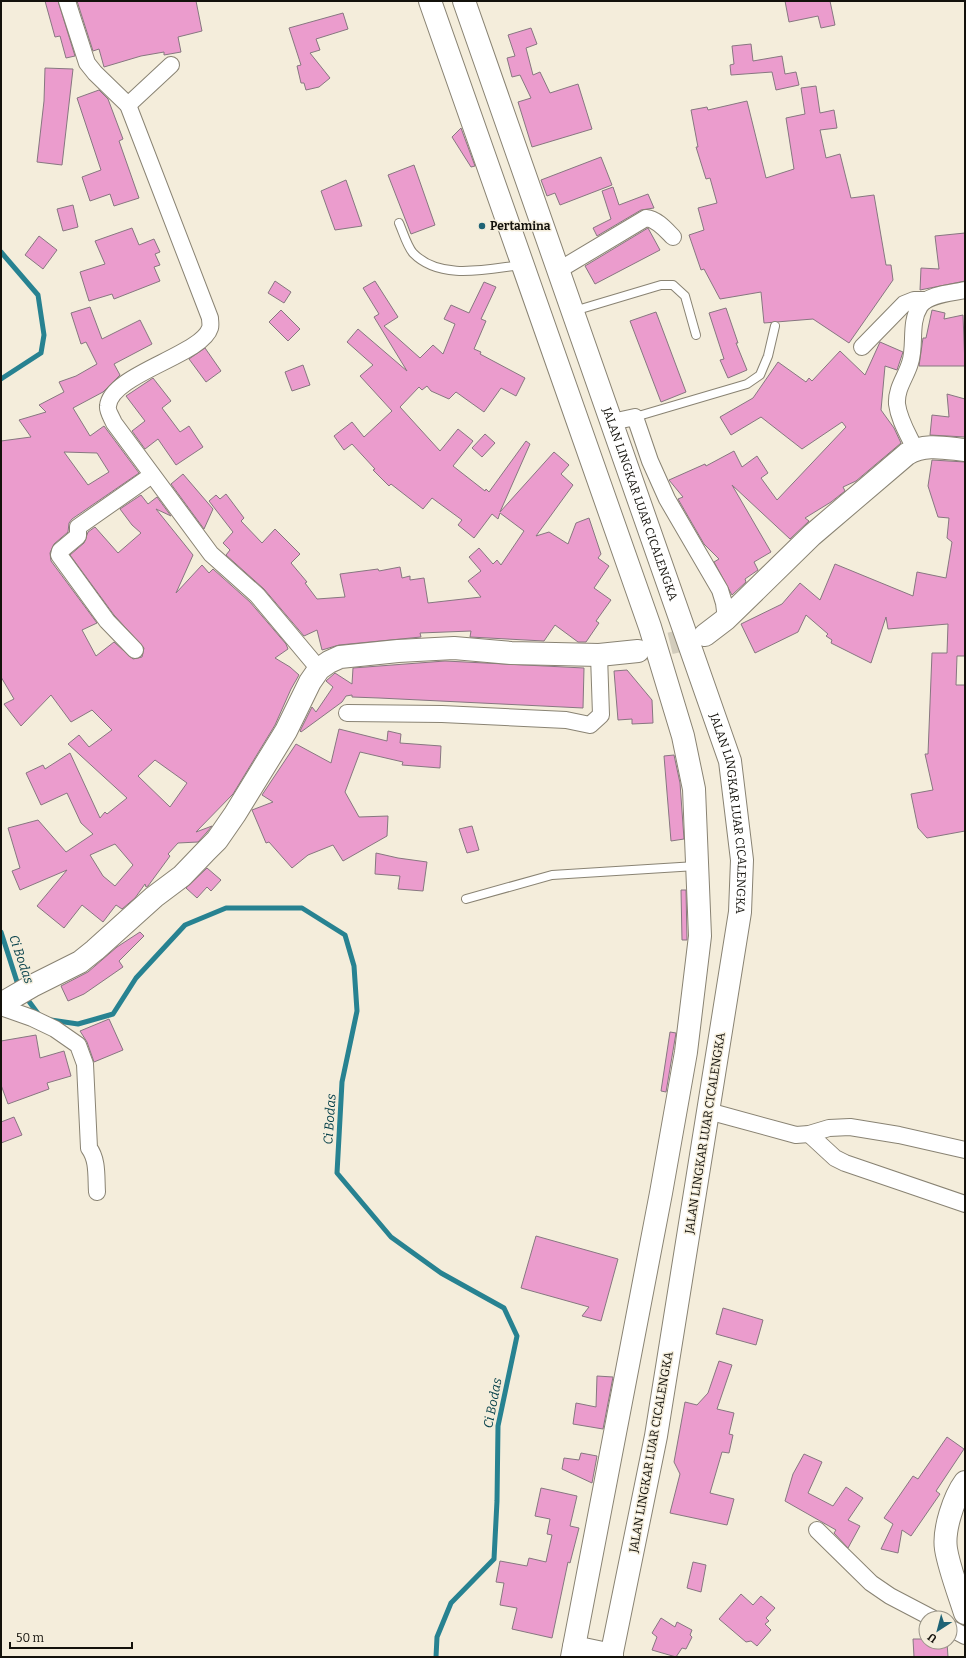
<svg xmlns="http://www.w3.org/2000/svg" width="966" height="1658" font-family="Bitter,serif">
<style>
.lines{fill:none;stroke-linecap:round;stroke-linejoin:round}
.stream{stroke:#278291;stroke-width:5}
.building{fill:#eb9ccd;stroke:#877780;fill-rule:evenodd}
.secondary-tunnel{stroke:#d2ccbc;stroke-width:22;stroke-dasharray:22 11;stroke-linecap:butt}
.lane-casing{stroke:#898373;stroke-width:10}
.street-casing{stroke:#898373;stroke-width:18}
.secondary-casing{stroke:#898373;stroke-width:24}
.highway-casing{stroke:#898373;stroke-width:24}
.lane{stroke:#fff;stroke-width:8}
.street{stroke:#fff;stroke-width:16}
.secondary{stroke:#fff;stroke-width:22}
.highway{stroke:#fff;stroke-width:22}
.poi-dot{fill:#1f6375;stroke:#f4eddb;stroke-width:1.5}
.labels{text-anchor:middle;stroke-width:3;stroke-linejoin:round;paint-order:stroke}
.poi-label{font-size:12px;font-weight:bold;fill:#13110b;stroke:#f4eddb;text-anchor:start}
.street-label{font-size:12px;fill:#13110b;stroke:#f4eddb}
.water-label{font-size:13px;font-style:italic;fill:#033e48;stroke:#f4eddb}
</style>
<rect width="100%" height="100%" fill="#f4eddb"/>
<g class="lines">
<!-- stream -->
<g class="stream">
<path d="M 1,252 L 38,295 L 44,335 L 41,353 L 1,379"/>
<path d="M 1,932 L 19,988"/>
<path d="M 25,996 L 39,1015"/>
<path d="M 51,1020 L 78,1024 L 113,1014 L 136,978 L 185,925 L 226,908 L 302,908 L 345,935 L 354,966 L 357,1011 L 342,1082 L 337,1173 L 391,1237 L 441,1273 L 504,1308 L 517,1336 L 498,1426 L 497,1501 L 494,1559 L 451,1603 L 437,1637 L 436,1657"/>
</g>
</g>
<!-- building -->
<g class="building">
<path d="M 45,1 L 58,1 L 75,56 L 66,58 L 60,36 L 55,37 Z"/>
<path d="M 77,1 L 196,1 L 202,31 L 178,37 L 181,52 L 164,55 L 164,52 L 141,56 L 104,67 L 99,49 L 93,51 Z"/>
<path d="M 785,1 L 830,1 L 835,25 L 821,28 L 818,16 L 789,22 Z"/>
<path d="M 343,13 L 348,29 L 316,39 L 320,50 L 310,53 L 330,78 L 319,87 L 306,90 L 304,83 L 301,83 L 297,66 L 301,65 L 289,28 Z"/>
<path d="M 531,28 L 537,44 L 526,48 L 533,75 L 540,72 L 550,93 L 578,84 L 592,129 L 532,147 L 518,102 L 531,98 L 520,75 L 512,77 L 507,58 L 515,56 L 508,35 Z"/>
<path d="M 751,44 L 753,61 L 782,56 L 785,74 L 796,72 L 799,85 L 776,90 L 772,72 L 731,75 L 730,65 L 734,64 L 732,46 Z"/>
<path d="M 45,68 L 73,69 L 62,165 L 37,162 L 44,101 Z"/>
<path d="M 816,86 L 820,113 L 834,110 L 837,128 L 820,130 L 826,158 L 840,154 L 851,198 L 874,195 L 886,265 L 891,265 L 893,280 L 849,343 L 813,319 L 764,323 L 761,292 L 720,299 L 704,269 L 701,270 L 689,235 L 704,230 L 698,208 L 717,203 L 710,178 L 706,179 L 696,147 L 698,147 L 691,110 L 707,107 L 708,110 L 747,101 L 766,178 L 794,169 L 786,118 L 805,114 L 801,88 Z"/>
<path d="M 99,90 L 108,99 L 123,139 L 119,141 L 139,198 L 114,206 L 110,194 L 90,201 L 82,177 L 101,170 L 77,98 Z"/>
<path d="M 461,128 L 475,166 L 471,167 L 452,137 Z"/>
<path d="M 601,157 L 612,185 L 560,205 L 555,193 L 547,196 L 541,180 Z"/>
<path d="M 414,165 L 435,225 L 411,234 L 388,175 Z"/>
<path d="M 346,180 L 362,226 L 335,230 L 321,191 Z"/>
<path d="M 613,187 L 619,205 L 648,194 L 654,208 L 641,210 L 597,236 L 593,228 L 611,219 L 602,191 Z"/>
<path d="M 73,205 L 78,227 L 63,231 L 57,209 Z"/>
<path d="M 132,228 L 139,245 L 154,239 L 160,252 L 155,254 L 160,265 L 154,267 L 160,281 L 114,299 L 112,294 L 89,301 L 80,272 L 105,264 L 95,241 Z"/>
<path d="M 648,228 L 660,250 L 595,284 L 585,266 Z"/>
<path d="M 965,233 L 965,281 L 920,290 L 921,268 L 939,269 L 935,236 Z"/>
<path d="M 39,236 L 57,250 L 43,269 L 25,255 Z"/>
<path d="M 275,281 L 291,292 L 284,303 L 268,293 Z"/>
<path d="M 375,281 L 398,317 L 384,326 L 420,358 L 433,345 L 443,354 L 455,324 L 444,319 L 451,305 L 469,313 L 484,282 L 496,287 L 481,319 L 486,321 L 474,349 L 481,352 L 480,354 L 525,378 L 516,396 L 501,388 L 484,412 L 456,392 L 449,399 L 431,391 L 427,386 L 422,390 L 419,387 L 400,407 L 440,451 L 458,429 L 473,441 L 453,466 L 485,491 L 486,489 L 489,492 L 526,441 L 530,444 L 500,512 L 554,452 L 569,465 L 561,474 L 573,485 L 536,536 L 549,532 L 568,544 L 576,523 L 589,518 L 601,554 L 598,558 L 609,566 L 594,588 L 611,600 L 596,621 L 599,623 L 586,642 L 578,642 L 555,625 L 544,641 L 470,637 L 471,631 L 420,633 L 421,637 L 339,645 L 322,650 L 317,630 L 304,636 L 264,589 L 226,555 L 230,550 L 223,543 L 233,532 L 209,501 L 216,495 L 220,499 L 226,494 L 244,518 L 241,521 L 262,543 L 275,529 L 300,554 L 291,563 L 307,582 L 305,583 L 317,599 L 345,597 L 340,574 L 378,569 L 379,571 L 400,567 L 402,578 L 410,576 L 410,580 L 424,578 L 428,603 L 481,597 L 468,581 L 481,571 L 469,557 L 479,548 L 493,564 L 497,560 L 501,565 L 524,531 L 500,513 L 498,519 L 492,514 L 474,538 L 458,525 L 462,520 L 432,498 L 423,509 L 391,484 L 389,486 L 373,470 L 375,469 L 352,444 L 344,450 L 334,436 L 352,422 L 364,437 L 392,411 L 360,376 L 373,365 L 347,342 L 358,329 L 407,371 L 374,317 L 379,314 L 363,288 Z"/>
<path d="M 90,307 L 102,339 L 140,320 L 152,344 L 114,364 L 120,375 L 103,392 L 73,408 L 90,436 L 104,426 L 139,473 L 72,519 L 69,523 L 68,532 L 54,544 L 50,553 L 51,561 L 97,623 L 82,630 L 96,656 L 114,642 L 133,659 L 142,657 L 144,648 L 114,615 L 70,555 L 84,543 L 88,532 L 95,527 L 118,553 L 141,533 L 132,525 L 120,509 L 141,495 L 148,504 L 157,497 L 171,516 L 156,509 L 193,555 L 176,593 L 202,565 L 209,573 L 213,569 L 250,602 L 286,644 L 288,649 L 275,658 L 290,667 L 299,675 L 291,689 L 275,725 L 233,794 L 196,832 L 212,826 L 207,832 L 198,842 L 178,843 L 168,854 L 170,856 L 148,886 L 146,887 L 145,884 L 135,898 L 122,909 L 116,905 L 103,922 L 82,905 L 64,928 L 37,906 L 67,870 L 20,890 L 12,871 L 20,868 L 8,828 L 38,820 L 66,852 L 93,834 L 81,823 L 67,793 L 41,805 L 26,773 L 43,765 L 45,769 L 70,753 L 100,818 L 105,812 L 107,814 L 127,798 L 68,744 L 79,735 L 89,747 L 112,730 L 92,710 L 71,722 L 51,695 L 21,726 L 4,704 L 14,699 L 1,677 L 1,441 L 31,437 L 19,420 L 46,412 L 39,405 L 64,392 L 59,382 L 76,376 L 97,364 L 86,342 L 81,344 L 71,313 ZM 64,452 L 97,453 L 109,472 L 88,485 ZM 155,760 L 187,783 L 170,807 L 138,776 ZM 115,844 L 133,865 L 115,886 L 103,876 L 90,855 Z"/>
<path d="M 726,308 L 738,343 L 736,343 L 747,370 L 728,378 L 720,360 L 724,359 L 709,313 Z"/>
<path d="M 281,310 L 300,329 L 288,341 L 269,322 Z"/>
<path d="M 932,310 L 945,313 L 944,319 L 963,315 L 965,366 L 919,366 L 923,338 L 926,338 Z"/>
<path d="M 656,312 L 686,392 L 661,402 L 630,321 Z"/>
<path d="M 880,342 L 903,352 L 897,370 L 885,366 L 881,410 L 894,428 L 901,443 L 856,481 L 843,487 L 845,491 L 831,502 L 805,518 L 809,521 L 790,539 L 732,485 L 771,552 L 754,562 L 758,570 L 745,579 L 746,582 L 732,595 L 714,562 L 719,559 L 704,544 L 678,499 L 683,497 L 669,480 L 705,464 L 706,466 L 734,451 L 742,467 L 757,456 L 768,473 L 761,478 L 777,500 L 846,427 L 842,422 L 802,449 L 761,417 L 731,435 L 720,417 L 753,398 L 778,362 L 806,382 L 809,378 L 812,381 L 840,351 L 865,375 Z"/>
<path d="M 205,348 L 221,371 L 206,382 L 189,359 Z"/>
<path d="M 303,365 L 310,385 L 292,391 L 285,372 Z"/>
<path d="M 153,378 L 171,401 L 162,408 L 180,432 L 189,426 L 203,447 L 176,465 L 158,439 L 145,449 L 132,431 L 145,421 L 126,396 Z"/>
<path d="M 947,394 L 965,399 L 965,437 L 930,435 L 932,415 L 949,417 Z"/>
<path d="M 485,434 L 495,443 L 482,457 L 472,448 Z"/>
<path d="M 932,460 L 965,462 L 965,656 L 957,656 L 956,685 L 965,685 L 965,831 L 927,838 L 918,828 L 911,794 L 933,790 L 925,754 L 928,754 L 932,653 L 947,653 L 948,624 L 888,629 L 886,617 L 871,663 L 831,643 L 832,640 L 826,636 L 828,634 L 806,615 L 798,632 L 755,653 L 741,624 L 782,604 L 800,583 L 820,600 L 835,564 L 913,596 L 917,572 L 946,578 L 952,542 L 947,538 L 949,518 L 938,517 L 928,486 Z"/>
<path d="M 183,474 L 213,509 L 204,529 L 171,484 Z"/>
<path d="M 445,661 L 584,668 L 583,708 L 379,698 L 352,697 L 352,695 L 346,696 L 342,702 L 301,732 L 300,731 L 312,707 L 316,712 L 333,687 L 326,681 L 335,673 L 352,684 L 353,668 Z"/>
<path d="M 627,670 L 652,700 L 653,723 L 632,724 L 632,719 L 618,720 L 614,671 Z"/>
<path d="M 339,729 L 387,741 L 388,731 L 401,734 L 400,743 L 441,746 L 440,768 L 402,765 L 403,762 L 360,752 L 345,792 L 359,817 L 388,816 L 387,836 L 343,861 L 333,845 L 308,855 L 292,868 L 269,842 L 266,843 L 252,810 L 273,802 L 262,795 L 296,744 L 331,763 Z"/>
<path d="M 674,755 L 680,783 L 684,839 L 671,841 L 664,756 Z"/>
<path d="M 472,826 L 479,850 L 467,853 L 459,829 Z"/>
<path d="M 376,853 L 398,858 L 427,862 L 423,891 L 398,889 L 400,876 L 375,874 Z"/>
<path d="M 207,868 L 221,880 L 211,891 L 207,887 L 197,898 L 186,888 Z"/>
<path d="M 681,890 L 686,890 L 687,940 L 682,940 Z"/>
<path d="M 140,932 L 144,936 L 119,961 L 123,967 L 84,994 L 68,1001 L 61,986 L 88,972 L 117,947 Z"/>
<path d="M 109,1019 L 123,1050 L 94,1062 L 87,1042 L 80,1031 Z"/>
<path d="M 670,1032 L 676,1033 L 666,1092 L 661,1091 Z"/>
<path d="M 36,1035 L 40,1058 L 64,1051 L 71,1076 L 47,1083 L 49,1089 L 8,1104 L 1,1085 L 1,1041 Z"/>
<path d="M 14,1117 L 22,1135 L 1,1143 L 1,1122 Z"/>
<path d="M 536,1236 L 618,1259 L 601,1321 L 582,1316 L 589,1307 L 521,1288 Z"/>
<path d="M 723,1308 L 763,1320 L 756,1345 L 716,1334 Z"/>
<path d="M 719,1361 L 732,1365 L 717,1409 L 734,1413 L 729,1434 L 733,1435 L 729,1453 L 722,1452 L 710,1493 L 734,1499 L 727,1525 L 670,1513 L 680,1474 L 674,1462 L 685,1402 L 697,1405 L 708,1393 Z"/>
<path d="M 597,1376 L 613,1377 L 603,1429 L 573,1424 L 576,1403 L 596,1407 Z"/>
<path d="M 947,1437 L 964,1449 L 936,1491 L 940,1494 L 911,1536 L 902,1530 L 898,1553 L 881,1549 L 893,1524 L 884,1518 L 913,1476 L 918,1479 Z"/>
<path d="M 581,1453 L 597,1456 L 592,1483 L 562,1469 L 564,1458 L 579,1460 Z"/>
<path d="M 804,1454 L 822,1462 L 808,1493 L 833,1506 L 846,1487 L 863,1498 L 848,1520 L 860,1526 L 848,1548 L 834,1533 L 836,1530 L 785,1501 L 793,1474 Z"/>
<path d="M 541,1488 L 577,1496 L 570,1526 L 579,1528 L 570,1563 L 568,1562 L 552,1638 L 512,1629 L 517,1608 L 500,1605 L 504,1583 L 496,1582 L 500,1561 L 527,1566 L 529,1558 L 546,1562 L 552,1535 L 547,1534 L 550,1519 L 535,1516 Z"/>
<path d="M 693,1562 L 706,1565 L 701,1592 L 687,1588 Z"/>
<path d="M 741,1594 L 753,1605 L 761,1596 L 775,1608 L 766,1618 L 769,1621 L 765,1624 L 771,1630 L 757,1646 L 751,1641 L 746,1642 L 719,1619 Z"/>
<path d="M 661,1618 L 675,1627 L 677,1622 L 692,1630 L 690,1635 L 692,1637 L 686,1649 L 682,1648 L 676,1657 L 652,1650 L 657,1637 L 652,1633 Z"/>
<path d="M 913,1639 L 926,1639 L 926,1642 L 947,1642 L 948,1657 L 914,1657 Z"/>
</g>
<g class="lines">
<!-- secondary-tunnel -->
<path class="secondary-tunnel" d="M 638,651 L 705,635"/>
<!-- lane casing -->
<g class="lane-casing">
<g id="lane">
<path d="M 399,223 C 403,232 407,246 413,253 C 440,281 487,269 521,265"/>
<path d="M 574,311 L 661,285 L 673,285 L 685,296 L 696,335"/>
<path d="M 635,417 L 747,384 L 760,375 L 768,356 L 775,326"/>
<path d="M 466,899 L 552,875 L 696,866"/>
</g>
</g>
<!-- street casing -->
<g class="street-casing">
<g id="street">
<path d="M 67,1 L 87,63 L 95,73 L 128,105 L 210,318 C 210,321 211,325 210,328 C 202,355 111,374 108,406 C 107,411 112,418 114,423 L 211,554 L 257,595 L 319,669"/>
<path d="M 128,105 L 171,65"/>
<path d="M 559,270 L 646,218 C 657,219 666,230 673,237"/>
<path d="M 862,347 L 904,304 L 914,300 L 926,300"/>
<path d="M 612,422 L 635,417 L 650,461 L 667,499 L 720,590 L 724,603 L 726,619"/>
<path d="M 915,449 C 908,434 899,420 897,404 C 896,388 906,377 910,363 C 916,345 909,323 920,306 C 928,294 952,293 965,290"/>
<path d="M 135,650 L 107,621 L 59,555 L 60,551 L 78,536 L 78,527 L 152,475"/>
<path d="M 347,713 L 442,714 L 566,720 L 590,725 L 601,715 L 599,655"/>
<path d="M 1,1007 L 32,1018 L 55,1029 L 78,1045 L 85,1064 L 89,1148 C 98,1160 96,1177 97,1192"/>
<path d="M 708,1111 L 796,1135 L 809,1134 L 829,1128 L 850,1127 L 899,1135 L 965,1150"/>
<path d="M 809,1134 L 835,1158 L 845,1163 L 965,1204"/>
<path d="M 817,1530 L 871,1583 L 890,1596 L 932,1618"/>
<path d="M 950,1628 L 965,1636"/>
</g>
</g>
<!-- secondary casing -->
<g class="secondary-casing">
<g id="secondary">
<path d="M 705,635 L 726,619 L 812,535 L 907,454 C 925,443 945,448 965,450"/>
<path d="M 1,1004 L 32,986 L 80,962 L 95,950 L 154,897 L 182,876 L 206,851 L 217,840 L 235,814 L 286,731 L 310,682 L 319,669 L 329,662 L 340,657 L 398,651 L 454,648 L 511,653 L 599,655 L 638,651"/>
<path d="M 965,1482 C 954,1497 943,1530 946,1549 C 949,1568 959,1594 965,1613"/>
</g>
</g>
<!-- highway casing -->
<g class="highway-casing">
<g id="highway">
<path d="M 430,1 L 650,627 L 683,736 L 694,789 L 700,936 L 686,1052 L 661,1193 L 572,1657"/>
<path id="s1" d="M 464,1 L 730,761 L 742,860 L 740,912 L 656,1436 L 611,1657"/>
<path d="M 574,1647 L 612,1655"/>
</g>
</g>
<!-- lane -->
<use href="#lane" class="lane"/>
<!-- street -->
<use href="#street" class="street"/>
<!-- secondary -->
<use href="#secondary" class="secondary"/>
<!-- highway -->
<use href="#highway" class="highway"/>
</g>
<!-- markers -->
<circle class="poi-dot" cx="482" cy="226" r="4"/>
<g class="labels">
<!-- poi labels -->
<g class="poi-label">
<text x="490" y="230">Pertamina</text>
</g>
<!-- street labels -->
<g class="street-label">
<text dy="4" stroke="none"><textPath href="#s1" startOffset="533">JALAN LINGKAR LUAR CICALENGKA</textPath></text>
<text dy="4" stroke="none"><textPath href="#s1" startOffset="857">JALAN LINGKAR LUAR CICALENGKA</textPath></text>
<text transform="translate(705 1133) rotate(-81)" y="4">JALAN LINGKAR LUAR CICALENGKA</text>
<text transform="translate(651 1452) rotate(-80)" y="4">JALAN LINGKAR LUAR CICALENGKA</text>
</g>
<!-- water labels -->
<g class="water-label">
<text transform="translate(22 959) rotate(71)" y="5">Ci Bodas</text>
<text transform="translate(329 1119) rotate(-86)" y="5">Ci Bodas</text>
<text transform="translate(492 1403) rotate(-79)" y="5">Ci Bodas</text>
</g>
</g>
<!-- border -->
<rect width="966" height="1658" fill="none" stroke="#13110b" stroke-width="4"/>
<!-- north arrow -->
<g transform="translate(938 1630) rotate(216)"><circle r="19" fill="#f4eddb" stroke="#9a9588"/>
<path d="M0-3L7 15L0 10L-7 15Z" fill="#1f6375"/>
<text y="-6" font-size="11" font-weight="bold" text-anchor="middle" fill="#13110b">U</text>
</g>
<!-- scale -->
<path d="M10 1642v6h122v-6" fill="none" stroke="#13110b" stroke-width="2"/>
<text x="16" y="1642" font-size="12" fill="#13110b" stroke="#f4eddb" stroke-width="3" paint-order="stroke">50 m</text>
</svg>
